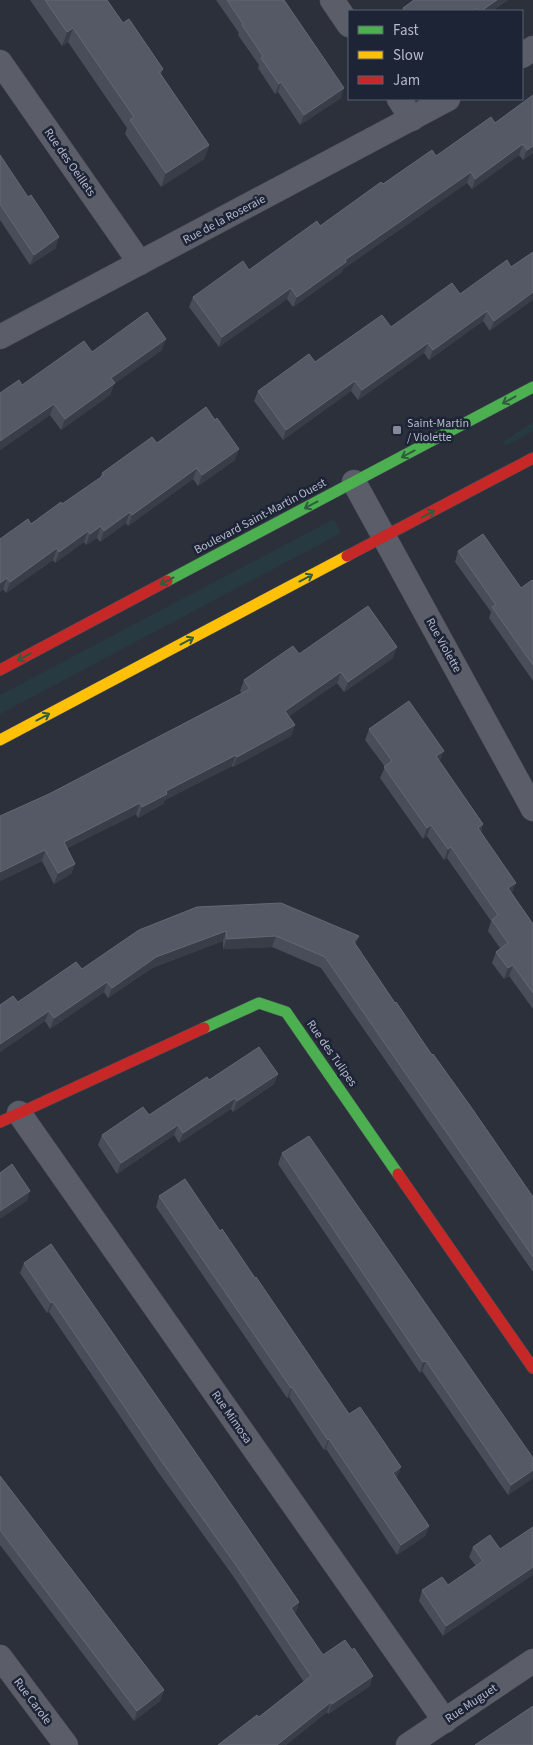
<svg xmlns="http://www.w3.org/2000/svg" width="533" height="1745" font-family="'Source Sans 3',sans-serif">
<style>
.green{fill:#273a42}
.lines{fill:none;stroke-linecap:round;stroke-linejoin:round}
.street-casing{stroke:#494d55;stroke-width:25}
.fast-casing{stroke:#494d57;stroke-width:12}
.slow-casing{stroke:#494d57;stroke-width:12}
.jam-casing{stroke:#494d57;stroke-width:12}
.street{stroke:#5b5e68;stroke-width:24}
.fast{stroke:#4caf50;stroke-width:11}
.slow{stroke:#ffc107;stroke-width:11}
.jam{stroke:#c62828;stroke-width:11}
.wall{fill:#494d59}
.shaded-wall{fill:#383d48}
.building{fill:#555965;stroke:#646875}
.oneway{stroke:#305c40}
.poi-dot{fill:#858a99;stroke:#1d2436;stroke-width:2}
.labels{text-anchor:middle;stroke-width:5;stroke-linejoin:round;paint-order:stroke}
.street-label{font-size:12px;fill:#b5bacc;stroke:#1d2436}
.poi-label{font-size:12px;fill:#b5bacc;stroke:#1d2436;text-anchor:start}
</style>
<rect width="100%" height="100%" fill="#2b303b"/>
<!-- green -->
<g class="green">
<path d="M 533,422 L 533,431 L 505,446 L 503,442 Z"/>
<path d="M 334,519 L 341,533 L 0,714 L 0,695 Z"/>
</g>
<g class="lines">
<!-- street casing -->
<g class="street-casing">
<g id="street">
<path d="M 332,0 L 349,25"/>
<path d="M 522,56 L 533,48"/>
<path d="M 0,62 L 140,263"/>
<path d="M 399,99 L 412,119"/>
<path d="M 0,337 L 448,99"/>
<path d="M 354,482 L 533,809"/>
<path d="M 19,1113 L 445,1721"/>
<path d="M 0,1657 L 66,1745"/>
<path d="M 408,1745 L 533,1661"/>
</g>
</g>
<!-- fast casing -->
<g class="fast-casing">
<g id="fast">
<path d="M 167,581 L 533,387"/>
<path d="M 204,1028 L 259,1003 L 286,1012 L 398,1174"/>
</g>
</g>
<!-- slow casing -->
<g class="slow-casing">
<path id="slow" d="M 0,740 L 347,556"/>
</g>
<!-- jam casing -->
<g class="jam-casing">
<g id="jam">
<path d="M 347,556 L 533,458"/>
<path d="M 0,670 L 167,581"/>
<path d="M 0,1122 L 204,1028"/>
<path d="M 398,1174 L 533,1368"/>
</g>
</g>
<!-- street -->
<use href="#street" class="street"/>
<!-- fast -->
<use href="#fast" class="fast"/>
<!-- slow -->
<use href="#slow" class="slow"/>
<!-- jam -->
<use href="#jam" class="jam"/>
</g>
<!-- wall -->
<g class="wall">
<path d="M 30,0 L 107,0 L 123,23 L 163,69 L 161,74 L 209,145 L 204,159 L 161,187 L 125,134 L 127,128 L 68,42 L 62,46 Z"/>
<path d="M 216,0 L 284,0 L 341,98 L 300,125 L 278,92 L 275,94 L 258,68 L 259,65 L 238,35 L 239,33 Z"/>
<path d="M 414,0 L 508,0 L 492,11 L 401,11 L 403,8 Z"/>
<path d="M 533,95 L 533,153 L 523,160 L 519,155 L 472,189 L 467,183 L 343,269 L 342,272 L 293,307 L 287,299 L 219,347 L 189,307 L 193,297 L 249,270 L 320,226 L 383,184 L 436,156 L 495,123 Z"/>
<path d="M 0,155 L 56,248 L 30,265 L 0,220 Z"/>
<path d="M 533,252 L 490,331 L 483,321 L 429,360 L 424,353 L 358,400 L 351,391 L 283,440 L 254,401 L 258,391 L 315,362 L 391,327 L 460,294 L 511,267 Z"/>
<path d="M 162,350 L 114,384 L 110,395 L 61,430 L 50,415 L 0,450 L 0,393 L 22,385 L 92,352 Z"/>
<path d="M 157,443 L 235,460 L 198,486 L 193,479 L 128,526 L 126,523 L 100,542 L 97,538 L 86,545 L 84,542 L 55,563 L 53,560 L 6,593 L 3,589 L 0,592 L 31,524 L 62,504 L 100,478 L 102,473 Z"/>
<path d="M 458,551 L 521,588 L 533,581 L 533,681 L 489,618 L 491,612 L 455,562 Z"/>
<path d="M 299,654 L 393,658 L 344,692 L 337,683 L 289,716 L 295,725 L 291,736 L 233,767 L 232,766 L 165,800 L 163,804 L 138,818 L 136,814 L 67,848 L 75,864 L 71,874 L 54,884 L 42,861 L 0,881 L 0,816 L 49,794 L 242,694 L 240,691 L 244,680 Z"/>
<path d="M 369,729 L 440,762 L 483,824 L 481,832 L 512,894 L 533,924 L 533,1009 L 509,976 L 504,979 L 492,963 L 496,952 L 500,948 L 488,931 L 491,921 L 447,858 L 444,860 L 427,836 L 423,839 L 380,778 L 385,767 L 365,740 Z"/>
<path d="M 197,907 L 356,945 L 395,1003 L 533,1197 L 533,1272 L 321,968 L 272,947 L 223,949 L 223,941 L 152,968 L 108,998 L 104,992 L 50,1029 L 45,1021 L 0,1052 L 0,1005 L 18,1002 L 82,969 Z"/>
<path d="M 278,1074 L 274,1084 L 233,1112 L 231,1109 L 179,1143 L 174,1135 L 117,1174 L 98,1145 L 102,1135 L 149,1115 L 209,1080 Z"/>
<path d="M 282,1153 L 533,1458 L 533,1478 L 508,1495 L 422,1371 L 420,1373 L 278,1164 Z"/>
<path d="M 159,1196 L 220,1231 L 255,1278 L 349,1414 L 397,1478 L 396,1478 L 429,1526 L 425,1536 L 397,1555 L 326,1449 L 324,1450 L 289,1397 L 287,1398 L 156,1207 Z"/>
<path d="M 24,1263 L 299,1602 L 296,1612 L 294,1613 L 323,1655 L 370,1686 L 328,1714 L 327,1712 L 286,1745 L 218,1745 L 259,1717 L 304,1682 L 233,1576 L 158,1472 L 49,1312 L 47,1313 L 20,1273 Z"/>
<path d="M 0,1476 L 164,1690 L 160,1701 L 134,1721 L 0,1545 Z"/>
<path d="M 473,1547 L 500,1549 L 443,1636 L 419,1601 L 422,1590 L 448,1585 L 476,1566 L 469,1557 Z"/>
</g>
<!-- shaded-wall -->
<g class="shaded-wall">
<path d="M 497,0 L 508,0 L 492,11 L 481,11 Z"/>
<path d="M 73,28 L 68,42 L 62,46 L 67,32 Z"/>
<path d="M 281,82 L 278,92 L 275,94 L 279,84 Z"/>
<path d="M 344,88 L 341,98 L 300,125 L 304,115 Z"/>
<path d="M 523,144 L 519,155 L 472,189 L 475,179 Z"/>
<path d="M 209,145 L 204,159 L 161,187 L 166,173 Z"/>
<path d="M 533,146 L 533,153 L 523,160 L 527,150 Z"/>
<path d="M 471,172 L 467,183 L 343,269 L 342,272 L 293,307 L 297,297 L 345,260 Z"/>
<path d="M 59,237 L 56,248 L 30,265 L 34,255 Z"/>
<path d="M 291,288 L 287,299 L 219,347 L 222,337 Z"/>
<path d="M 533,292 L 533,300 L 490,331 L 494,321 Z"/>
<path d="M 487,311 L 483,321 L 429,360 L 433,350 Z"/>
<path d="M 166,339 L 162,350 L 114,384 L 110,395 L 61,430 L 65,419 L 111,378 Z"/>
<path d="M 428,343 L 424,353 L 358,400 L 362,390 Z"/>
<path d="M 355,381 L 351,391 L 283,440 L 286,430 Z"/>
<path d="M 54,404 L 50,415 L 0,450 L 0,441 Z"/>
<path d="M 239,449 L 235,460 L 198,486 L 202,475 Z"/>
<path d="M 197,468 L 193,479 L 128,526 L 132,515 Z"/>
<path d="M 130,512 L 126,523 L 100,542 L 104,531 Z"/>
<path d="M 101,526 L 97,538 L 86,545 L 90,534 Z"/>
<path d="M 88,531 L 84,542 L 55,563 L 59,552 Z"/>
<path d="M 57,548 L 53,560 L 6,593 L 10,582 Z"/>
<path d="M 7,578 L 3,589 L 0,592 L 0,583 Z"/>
<path d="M 397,647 L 393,658 L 344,692 L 348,682 Z"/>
<path d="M 341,672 L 337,683 L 281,722 L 285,711 Z"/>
<path d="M 295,725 L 291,736 L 233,767 L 237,757 Z"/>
<path d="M 444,751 L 440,761 L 436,756 Z"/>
<path d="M 236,755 L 232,766 L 165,800 L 163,804 L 138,818 L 142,807 L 166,791 Z"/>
<path d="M 140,803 L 136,814 L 60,852 L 64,842 Z"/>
<path d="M 483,824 L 479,835 L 478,828 Z"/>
<path d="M 431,825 L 427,836 L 423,839 L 427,828 Z"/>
<path d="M 451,847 L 447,858 L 444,860 L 448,849 Z"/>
<path d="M 45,850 L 42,861 L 0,881 L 0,872 Z"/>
<path d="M 75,864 L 71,874 L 54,884 L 58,873 Z"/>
<path d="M 516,883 L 512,893 L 508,888 Z"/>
<path d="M 226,931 L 223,941 L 152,968 L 108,998 L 112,988 L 156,957 Z"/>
<path d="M 276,936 L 272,947 L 223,949 L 227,939 Z"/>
<path d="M 359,936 L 355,947 L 354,942 Z"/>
<path d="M 513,965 L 509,976 L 504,979 L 508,968 Z"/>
<path d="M 107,982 L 104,992 L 50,1029 L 54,1018 Z"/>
<path d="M 49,1011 L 45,1021 L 0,1052 L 0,1044 Z"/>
<path d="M 278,1074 L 274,1084 L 233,1112 L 237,1101 Z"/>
<path d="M 235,1098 L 231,1109 L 179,1143 L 183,1133 Z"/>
<path d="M 178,1125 L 174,1135 L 117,1174 L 121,1163 Z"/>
<path d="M 30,1191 L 27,1201 L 0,1219 L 0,1211 Z"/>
<path d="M 53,1302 L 49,1312 L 47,1313 L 51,1303 Z"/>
<path d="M 426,1361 L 422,1371 L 420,1373 L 423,1362 Z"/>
<path d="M 292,1387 L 289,1397 L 287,1398 L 291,1388 Z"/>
<path d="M 329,1439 L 326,1449 L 324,1450 L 328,1440 Z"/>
<path d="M 401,1467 L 397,1478 L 389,1483 L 393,1473 Z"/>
<path d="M 533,1470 L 533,1478 L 508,1495 L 511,1485 Z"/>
<path d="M 429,1526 L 425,1536 L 397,1555 L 401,1545 Z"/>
<path d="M 533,1567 L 533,1575 L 443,1636 L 446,1626 Z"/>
<path d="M 299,1602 L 296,1612 L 287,1618 L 291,1608 Z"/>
<path d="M 373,1676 L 370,1686 L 328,1714 L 332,1704 Z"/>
<path d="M 164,1690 L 160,1701 L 134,1721 L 137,1711 Z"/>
<path d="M 331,1702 L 327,1712 L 286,1745 L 277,1745 Z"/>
</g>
<!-- building -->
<g class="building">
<path d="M 45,0 L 107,0 L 123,23 L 129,19 L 163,69 L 159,72 L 209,145 L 166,173 L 130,120 L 134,117 L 73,28 L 67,32 Z"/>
<path d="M 227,0 L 284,0 L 344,88 L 304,115 L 281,82 L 279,84 L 261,58 L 263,56 L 242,25 L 243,24 Z"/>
<path d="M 414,0 L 497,0 L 481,11 L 477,8 L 472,11 L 405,11 L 403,8 Z"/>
<path d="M 533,95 L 533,146 L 527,150 L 523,144 L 475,179 L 471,172 L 345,260 L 346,262 L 297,297 L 291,288 L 222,337 L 193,297 L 243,261 L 249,270 L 317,221 L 320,226 L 381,182 L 383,184 L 432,150 L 436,156 L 491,117 L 495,123 Z"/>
<path d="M 0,155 L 28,197 L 31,195 L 59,237 L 34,255 L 0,204 Z"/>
<path d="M 533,252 L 533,292 L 494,321 L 487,311 L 433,350 L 428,343 L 362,390 L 355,381 L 286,430 L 258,391 L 309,354 L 315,362 L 382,315 L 391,327 L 452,283 L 460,294 L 507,260 L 511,267 Z"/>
<path d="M 147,312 L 166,339 L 111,378 L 115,383 L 65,419 L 54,404 L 0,441 L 0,393 L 19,380 L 22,385 L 84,341 L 92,352 Z"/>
<path d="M 206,407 L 215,420 L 217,418 L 239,449 L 202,475 L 197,468 L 132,515 L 130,512 L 104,531 L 101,526 L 90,534 L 88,531 L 59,552 L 57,548 L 10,582 L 7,578 L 0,583 L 0,539 L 28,519 L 31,524 L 61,502 L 62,504 L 104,475 L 102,473 L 152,437 L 157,443 Z"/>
<path d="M 483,534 L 521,588 L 532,580 L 533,581 L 533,665 L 492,607 L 496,605 L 458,551 Z"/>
<path d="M 368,606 L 397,647 L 348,682 L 341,672 L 285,711 L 295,725 L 237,757 L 236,755 L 166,791 L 167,794 L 142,807 L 140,803 L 64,842 L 75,864 L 58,873 L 45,850 L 0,872 L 0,816 L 49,794 L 250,689 L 244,680 L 257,671 L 293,646 L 299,654 Z"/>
<path d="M 409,701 L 444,751 L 436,756 L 483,824 L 478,828 L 516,883 L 508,888 L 533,924 L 533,993 L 513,965 L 508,968 L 496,952 L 508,943 L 492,920 L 498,915 L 451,847 L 448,849 L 431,825 L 427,828 L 384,767 L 392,761 L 369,729 Z"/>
<path d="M 281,903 L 359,936 L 354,942 L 395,1003 L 396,1002 L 432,1055 L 433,1054 L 471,1107 L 533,1197 L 533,1257 L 325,957 L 276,936 L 227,939 L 226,931 L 156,957 L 112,988 L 107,982 L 54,1018 L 49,1011 L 0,1044 L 0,1005 L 13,996 L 18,1002 L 76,962 L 82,969 L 139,930 L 197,907 Z"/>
<path d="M 259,1047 L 278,1074 L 237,1101 L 235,1098 L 183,1133 L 178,1125 L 121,1163 L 102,1135 L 143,1107 L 149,1115 L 207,1077 L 209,1080 Z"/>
<path d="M 309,1136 L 533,1458 L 533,1470 L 511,1485 L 426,1361 L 423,1362 L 282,1153 Z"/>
<path d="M 12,1164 L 30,1191 L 0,1211 L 0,1173 Z"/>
<path d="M 185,1179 L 220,1231 L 222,1229 L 255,1278 L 256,1277 L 349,1414 L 360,1407 L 401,1467 L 393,1473 L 429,1526 L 401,1545 L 329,1439 L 328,1440 L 292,1387 L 291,1388 L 159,1196 Z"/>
<path d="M 51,1244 L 299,1602 L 291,1608 L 323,1655 L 345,1640 L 352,1650 L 354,1648 L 373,1676 L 332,1704 L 331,1702 L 277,1745 L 218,1745 L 257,1715 L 259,1717 L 311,1676 L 236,1565 L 162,1462 L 53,1302 L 51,1303 L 24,1263 Z"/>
<path d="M 0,1476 L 164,1690 L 137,1711 L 0,1530 Z"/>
<path d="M 533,1527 L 533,1567 L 446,1626 L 422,1590 L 442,1577 L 448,1585 L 483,1561 L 473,1547 L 490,1535 L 500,1549 Z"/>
<path d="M 533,1706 L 533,1745 L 475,1745 Z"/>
</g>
<!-- one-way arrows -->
<defs><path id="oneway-shaft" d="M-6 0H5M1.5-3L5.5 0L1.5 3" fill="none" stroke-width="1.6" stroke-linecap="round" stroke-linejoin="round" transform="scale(1.25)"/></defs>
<g class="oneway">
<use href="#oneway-shaft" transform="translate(509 400) rotate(151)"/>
<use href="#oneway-shaft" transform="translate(408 454) rotate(152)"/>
<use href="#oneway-shaft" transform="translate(311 505) rotate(152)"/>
<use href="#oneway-shaft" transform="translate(428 514) rotate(-28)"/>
<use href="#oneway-shaft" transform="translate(306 578) rotate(-28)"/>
<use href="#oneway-shaft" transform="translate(167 581) rotate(152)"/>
<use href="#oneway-shaft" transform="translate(187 641) rotate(-28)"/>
<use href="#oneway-shaft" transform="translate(24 657) rotate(152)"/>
<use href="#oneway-shaft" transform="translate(43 717) rotate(-28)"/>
</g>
<!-- markers -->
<rect class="poi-dot" x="392" y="425" width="10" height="10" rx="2.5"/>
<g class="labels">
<!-- street labels -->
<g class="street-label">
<text transform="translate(70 162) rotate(55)" y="4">Rue des Oeillets</text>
<text transform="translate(224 219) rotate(-28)" y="4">Rue de la Roseraie</text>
<text transform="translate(260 516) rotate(-28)" y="4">Boulevard Saint-Martin Ouest</text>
<text transform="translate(444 645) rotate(61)" y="4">Rue Violette</text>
<text transform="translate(332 1053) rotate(55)" y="4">Rue des Tulipes</text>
<text transform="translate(232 1417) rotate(55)" y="4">Rue Mimosa</text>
<text transform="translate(33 1701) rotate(53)" y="4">Rue Carole</text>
<text transform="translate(471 1703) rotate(-34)" y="4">Rue Muguet</text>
</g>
<!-- poi labels -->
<g class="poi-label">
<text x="407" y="427">Saint-Martin<tspan x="407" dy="14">/ Violette</tspan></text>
</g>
</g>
<!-- legend -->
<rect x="348" y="10" width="175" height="90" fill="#1d2436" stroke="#5a6072"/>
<rect x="358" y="26" width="25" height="8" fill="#4caf50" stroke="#5a6072"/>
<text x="393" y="35" font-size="15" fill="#b5bacc">Fast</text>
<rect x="358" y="51" width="25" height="8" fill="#ffc107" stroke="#5a6072"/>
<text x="393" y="60" font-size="15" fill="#b5bacc">Slow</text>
<rect x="358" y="76" width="25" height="8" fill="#c62828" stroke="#5a6072"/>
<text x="393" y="85" font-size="15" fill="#b5bacc">Jam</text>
</svg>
